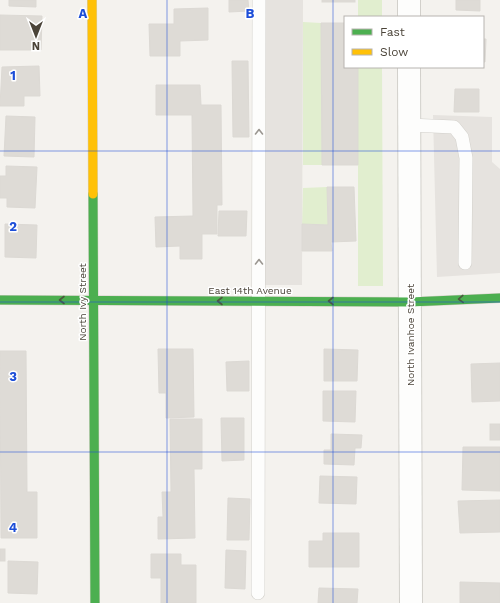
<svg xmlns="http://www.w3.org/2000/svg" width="500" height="603" font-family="'Work Sans',sans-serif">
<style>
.green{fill:#e1eecf}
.parking{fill:#e6e3df}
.building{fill:#dedbd6;stroke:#dcd9d4}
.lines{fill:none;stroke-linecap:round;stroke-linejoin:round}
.lane-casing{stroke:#d2d0cb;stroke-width:14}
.street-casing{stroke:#d2d0cb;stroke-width:24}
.fast-casing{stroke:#d3cfc5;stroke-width:10}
.slow-casing{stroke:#d3cfc5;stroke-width:10}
.lane{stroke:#fdfdfc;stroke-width:13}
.street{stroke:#fdfdfc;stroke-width:22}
.fast{stroke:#4caf50;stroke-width:9}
.slow{stroke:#ffc107;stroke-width:9}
.oneway{stroke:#9b9791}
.oneway2{stroke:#4b593e}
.grid{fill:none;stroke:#1d4ed8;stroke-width:1;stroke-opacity:0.55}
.labels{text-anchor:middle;stroke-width:3;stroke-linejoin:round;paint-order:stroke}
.street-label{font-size:10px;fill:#4b4439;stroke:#fff}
.grid-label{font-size:13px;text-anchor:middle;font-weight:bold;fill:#1d4ed8;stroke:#fff;stroke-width:3;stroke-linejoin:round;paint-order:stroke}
</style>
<rect width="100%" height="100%" fill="#f4f2ee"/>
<!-- green -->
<g class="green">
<rect x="358" y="0" width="24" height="17"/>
<path d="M 303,22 L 321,23 L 322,165 L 303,165 Z"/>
<path d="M 358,67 L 382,67 L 383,286 L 358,286 Z"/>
<path d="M 327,187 L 328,225 L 302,224 L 303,188 Z"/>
</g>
<!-- parking -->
<g class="parking">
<path d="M 259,0 L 303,0 L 302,285 L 259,285 Z"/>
<path d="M 433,115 L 492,117 L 492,162 L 500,169 L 500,273 L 437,277 Z"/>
</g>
<!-- building -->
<g class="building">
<path d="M 9,0 L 36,0 L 36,7 L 9,6 Z"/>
<path d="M 229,0 L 248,0 L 249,11 L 229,12 Z"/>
<rect x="322" y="0" width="33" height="2"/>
<path d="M 456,0 L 480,0 L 480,11 L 456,10 Z"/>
<path d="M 208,8 L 208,40 L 180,41 L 180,56 L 150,56 L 149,24 L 174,24 L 174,9 Z"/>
<path d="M 0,15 L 42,16 L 41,50 L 0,50 Z"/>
<path d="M 321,23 L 345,23 L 345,67 L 358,67 L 358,165 L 322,165 Z"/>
<path d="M 483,39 L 486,39 L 485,62 L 483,62 Z"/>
<path d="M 232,61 L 248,61 L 249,137 L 233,137 Z"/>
<path d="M 39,66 L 40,96 L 24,96 L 24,106 L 0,106 L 2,67 Z"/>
<path d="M 156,85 L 200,85 L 201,105 L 221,105 L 222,205 L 217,205 L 217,234 L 202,234 L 202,259 L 180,259 L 180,246 L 156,247 L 155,217 L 193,216 L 192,115 L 156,115 Z"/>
<path d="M 455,89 L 479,89 L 479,112 L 454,112 Z"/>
<path d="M 6,116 L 35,117 L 34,157 L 4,156 Z"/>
<path d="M 6,166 L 37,167 L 35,208 L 7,207 L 7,198 L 0,198 L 0,176 L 6,176 Z"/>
<path d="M 327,187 L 354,187 L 356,241 L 331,242 L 332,251 L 302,251 L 302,224 L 328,225 Z"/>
<path d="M 219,211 L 247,211 L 246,236 L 218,236 Z"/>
<path d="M 5,224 L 37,225 L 36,258 L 5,257 Z"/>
<path d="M 158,349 L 193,349 L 194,417 L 166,418 L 166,393 L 159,393 Z"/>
<path d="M 324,349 L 358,350 L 357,381 L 324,381 Z"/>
<path d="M 0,351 L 26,351 L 27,492 L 37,492 L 37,538 L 1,538 Z"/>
<path d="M 249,361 L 249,391 L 227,391 L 226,362 Z"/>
<path d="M 500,363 L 500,401 L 472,402 L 471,364 Z"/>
<path d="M 323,391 L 356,391 L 355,422 L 323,421 Z"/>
<path d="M 221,418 L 244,418 L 244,460 L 222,461 Z"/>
<path d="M 170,419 L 202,419 L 202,469 L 194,469 L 195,538 L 158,539 L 158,517 L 163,517 L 162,492 L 171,492 Z"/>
<rect x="490" y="424" width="10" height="16"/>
<path d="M 331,434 L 362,435 L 361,448 L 355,448 L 354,465 L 324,464 L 324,450 L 331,450 Z"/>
<path d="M 463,447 L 500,447 L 500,491 L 462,490 Z"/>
<path d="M 320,476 L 357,477 L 356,504 L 319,503 Z"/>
<path d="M 228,498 L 250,499 L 249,540 L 227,540 Z"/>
<path d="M 500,500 L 500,532 L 460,533 L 458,501 Z"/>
<path d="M 323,533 L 359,533 L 359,567 L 309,567 L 309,541 L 323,541 Z"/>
<rect x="0" y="549" width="5" height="12"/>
<path d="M 226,550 L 246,551 L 245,589 L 225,588 Z"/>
<path d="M 151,554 L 181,554 L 181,565 L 196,565 L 196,603 L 161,603 L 161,578 L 151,578 Z"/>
<path d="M 8,561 L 38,562 L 37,594 L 8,593 Z"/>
<path d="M 460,582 L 500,583 L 500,603 L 460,603 Z"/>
<path d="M 319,588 L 358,589 L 357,603 L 318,603 Z"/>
</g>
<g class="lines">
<!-- lane casing -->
<g class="lane-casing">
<g id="lane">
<path d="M 409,125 L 454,127 L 462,137 L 466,158 L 465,263"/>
<path d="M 258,593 L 259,0"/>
</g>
</g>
<!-- street casing -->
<g class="street-casing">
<g id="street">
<path d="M 409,0 L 409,17"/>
<path d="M 409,67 L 411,603"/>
</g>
</g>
<!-- fast casing -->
<g class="fast-casing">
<g id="fast">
<path d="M 93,194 L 95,603"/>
<path d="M 0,300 L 410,302 L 500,298"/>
</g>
</g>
<!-- slow casing -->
<g class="slow-casing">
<path id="slow" d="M 92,0 L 93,194"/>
</g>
<!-- lane -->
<use href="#lane" class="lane"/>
<!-- street -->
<use href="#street" class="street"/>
<!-- fast -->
<use href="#fast" class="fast"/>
<!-- slow -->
<use href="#slow" class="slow"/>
</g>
<!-- one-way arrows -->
<defs><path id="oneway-chevron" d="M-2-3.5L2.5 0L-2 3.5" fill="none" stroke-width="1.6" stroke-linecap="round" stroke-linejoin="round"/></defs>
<g class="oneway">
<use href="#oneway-chevron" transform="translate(259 132) rotate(-90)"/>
<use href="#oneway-chevron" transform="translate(259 262) rotate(-90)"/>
</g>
<g class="oneway2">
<use href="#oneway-chevron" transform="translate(461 299) rotate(178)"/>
<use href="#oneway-chevron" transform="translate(62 300) rotate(-180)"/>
<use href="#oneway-chevron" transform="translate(220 301) rotate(-180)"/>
<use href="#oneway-chevron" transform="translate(331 301) rotate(180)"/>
</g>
<!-- grid -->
<path class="grid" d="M 167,0 L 167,603M 333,0 L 333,603M 0,151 L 500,151M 0,302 L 500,302M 0,452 L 500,452"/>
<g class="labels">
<!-- street labels -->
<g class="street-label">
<text x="250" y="294">East 14th Avenue</text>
<text transform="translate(82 302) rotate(-90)" y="4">North Ivy Street</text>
<text transform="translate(410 335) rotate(-90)" y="4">North Ivanhoe Street</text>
</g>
</g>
<g class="grid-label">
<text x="83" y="18">A</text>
<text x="250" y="18">B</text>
<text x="13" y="80">1</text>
<text x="13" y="231">2</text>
<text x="13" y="381">3</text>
<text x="13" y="532">4</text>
</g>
<!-- legend -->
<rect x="344" y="16" width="140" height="52" fill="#ffffff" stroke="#b7b4b0"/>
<rect x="352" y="29" width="20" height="6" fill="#4caf50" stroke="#b7b4b0"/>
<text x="380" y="36" font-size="12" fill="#4b4439">Fast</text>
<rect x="352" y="49" width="20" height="6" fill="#ffc107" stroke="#b7b4b0"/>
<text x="380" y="56" font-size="12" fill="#4b4439">Slow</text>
<!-- north arrow -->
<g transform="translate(36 36) rotate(180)" stroke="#ffffff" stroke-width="3" paint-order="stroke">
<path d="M0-3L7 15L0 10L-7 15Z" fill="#4b4439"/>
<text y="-6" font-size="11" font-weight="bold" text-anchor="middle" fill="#4b4439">N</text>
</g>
</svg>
